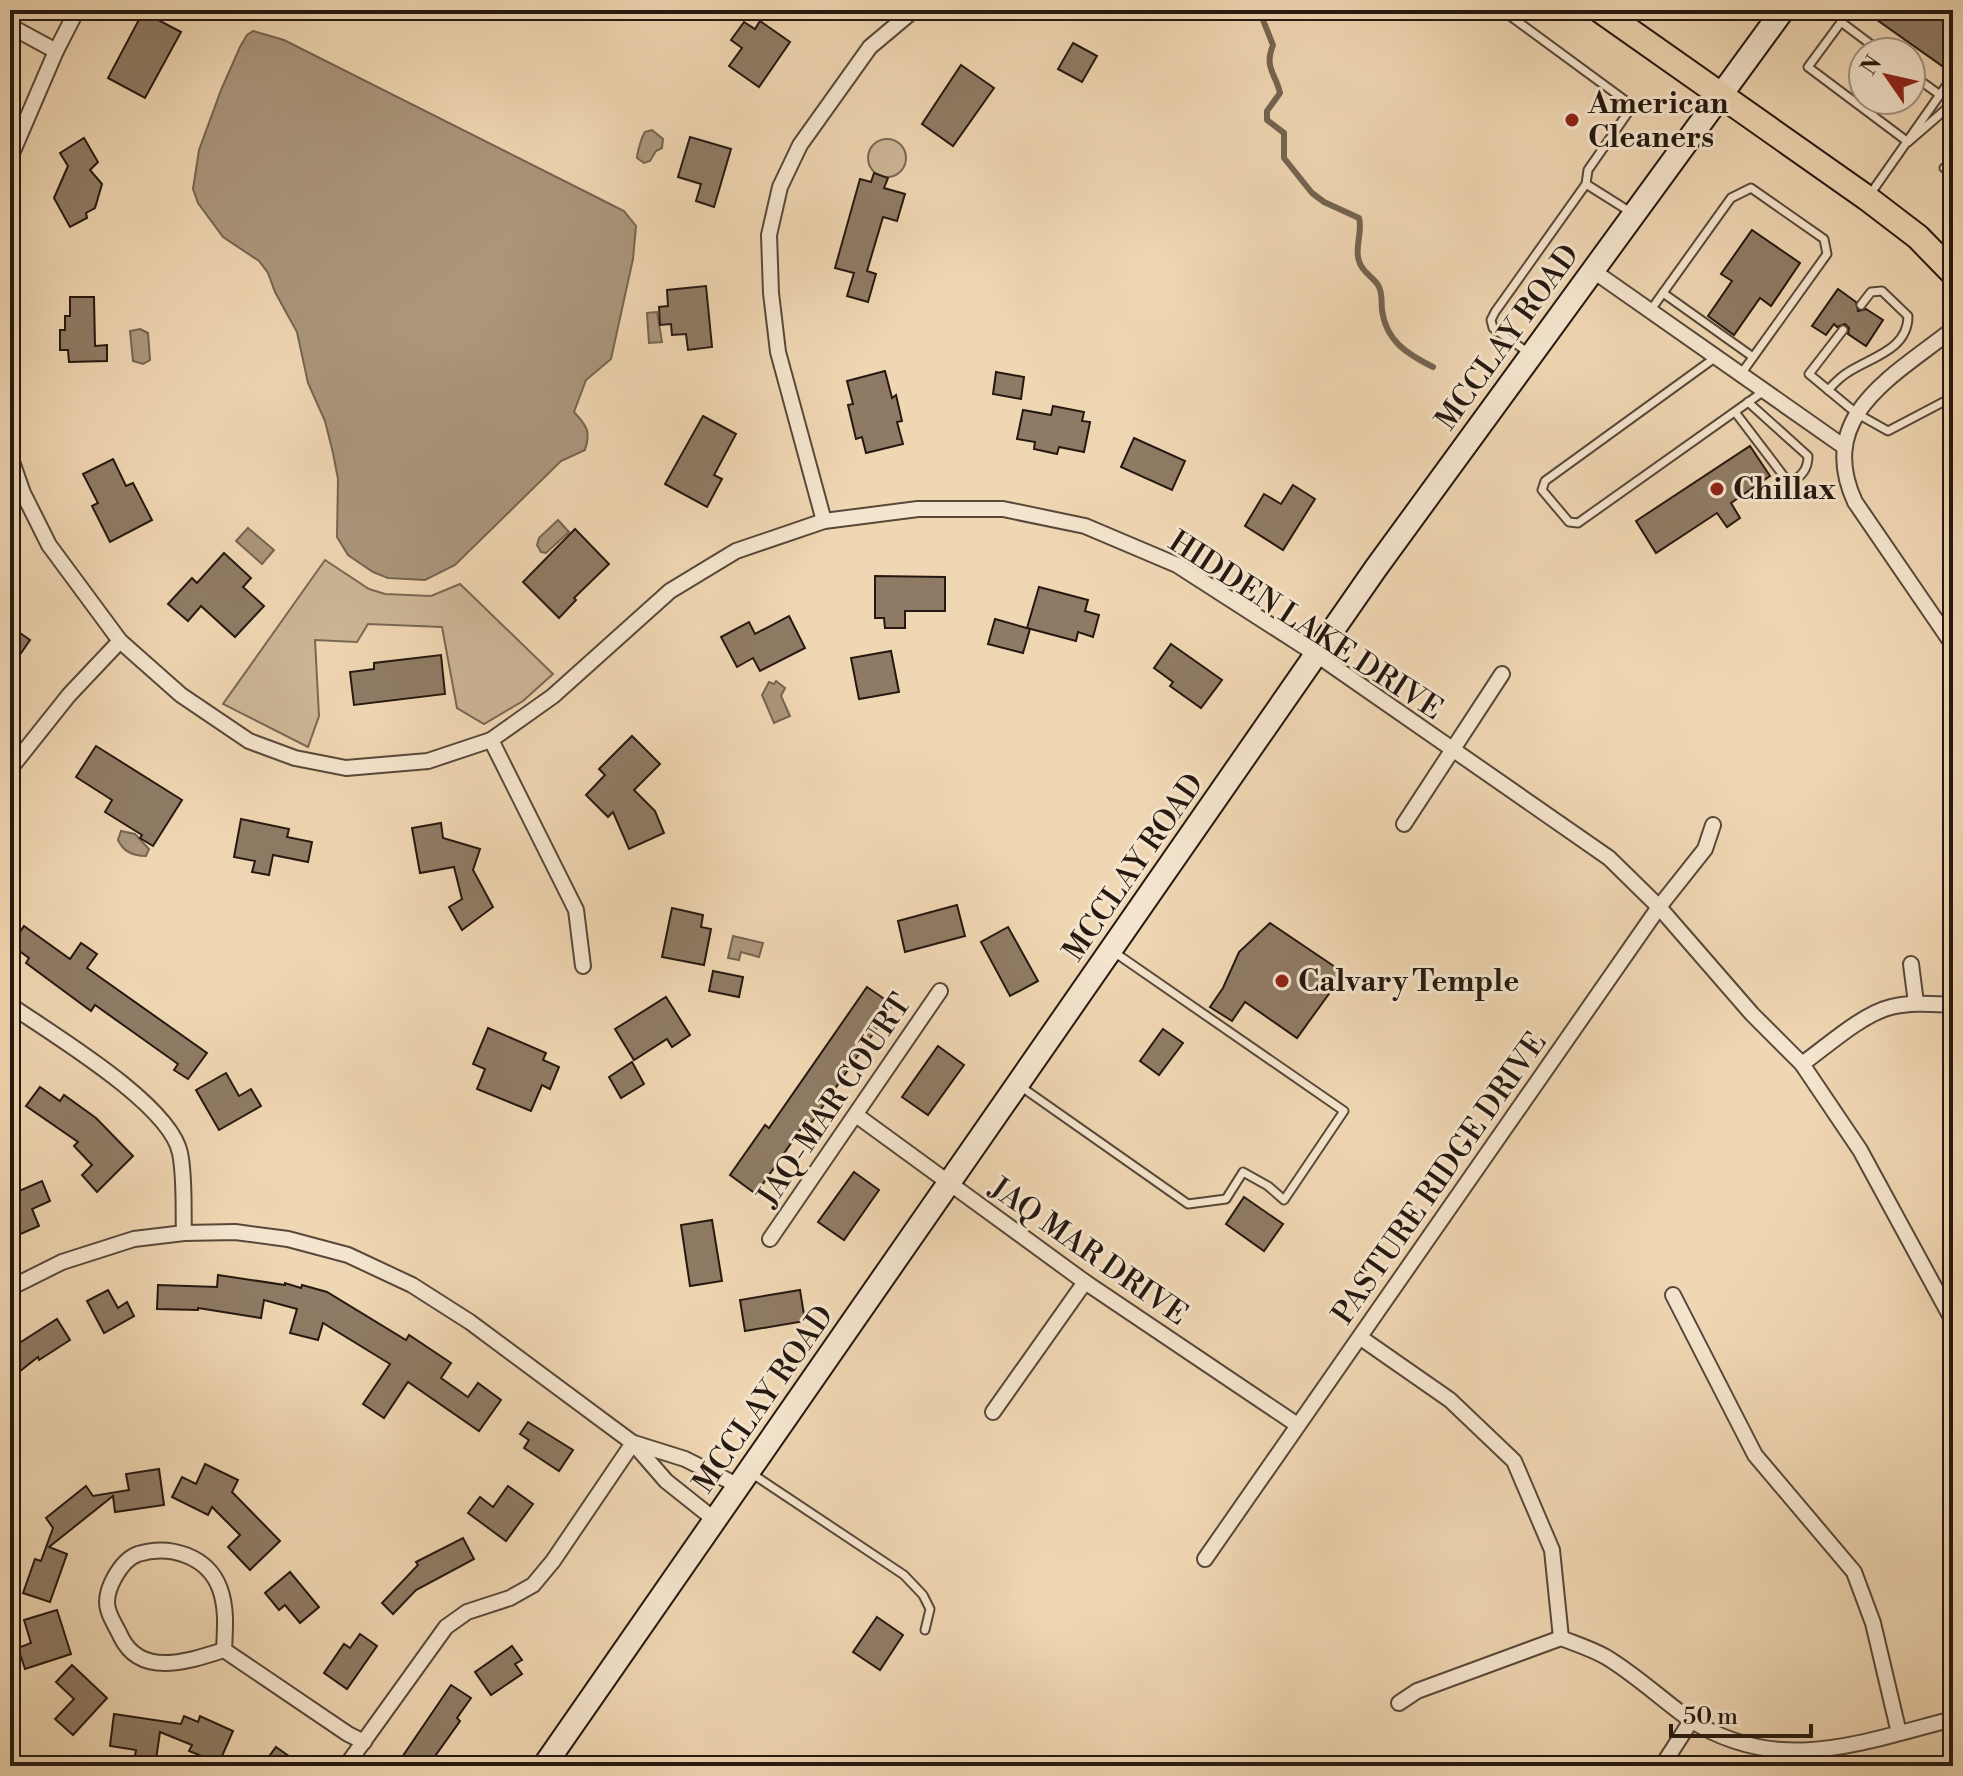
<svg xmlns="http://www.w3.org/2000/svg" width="1963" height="1776" font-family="'Libre Bodoni',serif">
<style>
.green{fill:#cdb797;stroke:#796854;stroke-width:2}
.water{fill:#ab967c;stroke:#756451;stroke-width:2}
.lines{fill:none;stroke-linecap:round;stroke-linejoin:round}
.stream{stroke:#756451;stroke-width:6}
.building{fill:#8f7b65;stroke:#251810;stroke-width:2}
.service-casing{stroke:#584839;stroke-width:11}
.minor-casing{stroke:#584839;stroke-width:18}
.secondary-casing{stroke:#251810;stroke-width:26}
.primary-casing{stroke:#251810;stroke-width:28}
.service{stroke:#f5e5ce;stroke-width:7}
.minor{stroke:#f5e5ce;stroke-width:14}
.secondary{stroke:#f5e5ce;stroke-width:22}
.primary{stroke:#f0d7b3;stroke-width:24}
.poi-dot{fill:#8f2418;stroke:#f5e5ce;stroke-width:3}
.labels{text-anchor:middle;stroke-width:6;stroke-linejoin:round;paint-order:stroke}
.poi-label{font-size:30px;font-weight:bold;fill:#251810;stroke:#f5e5ce;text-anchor:start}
.street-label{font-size:30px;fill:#251810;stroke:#f5e5ce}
</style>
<rect width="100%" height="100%" fill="#f0d7b3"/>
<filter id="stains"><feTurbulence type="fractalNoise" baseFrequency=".0025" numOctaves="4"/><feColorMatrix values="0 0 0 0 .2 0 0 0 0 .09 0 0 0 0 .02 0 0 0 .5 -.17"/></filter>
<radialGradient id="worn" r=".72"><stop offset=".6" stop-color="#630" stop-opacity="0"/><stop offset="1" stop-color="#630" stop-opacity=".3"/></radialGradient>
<!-- green -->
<g class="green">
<circle cx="887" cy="158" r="19"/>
<path d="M 325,560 L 369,589 L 385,594 L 431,596 L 460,584 L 553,674 L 523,701 L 484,724 L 457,708 L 442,627 L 368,624 L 357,642 L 315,640 L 319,716 L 308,747 L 223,704 Z"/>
</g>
<!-- water -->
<g class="water">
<path d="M 253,31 L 284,40 L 608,203 L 624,211 L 636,226 L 633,259 L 611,359 L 586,380 L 574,412 C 587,426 591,431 585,450 L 561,461 L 455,565 L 425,580 L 388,578 L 373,572 L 348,555 L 337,537 L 338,479 L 333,453 L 325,421 L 308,383 L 297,332 L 275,292 L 268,273 L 259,261 L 223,237 L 198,203 L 193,189 L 199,150 L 221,90 L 240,47 L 247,35 Z"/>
<path d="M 652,130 L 663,139 L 662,148 L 656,151 L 650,161 L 644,163 L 637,158 C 637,154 642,135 645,132 Z"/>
<path d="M 657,312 L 662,342 L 649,343 L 647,313 Z"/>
<path d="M 140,329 L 148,333 L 150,360 L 143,364 L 133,361 L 130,331 Z"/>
<path d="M 558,520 L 569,532 L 546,553 L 541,552 L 537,545 L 539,538 Z"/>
<path d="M 248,528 L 274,550 L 262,564 L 236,541 Z"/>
<path d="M 776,681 L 785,688 L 781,696 L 790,716 L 774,723 L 762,695 L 769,682 L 774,684 Z"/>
<path d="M 121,831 L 135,834 L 149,849 L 146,856 C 133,856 123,851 118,840 Z"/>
<path d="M 733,936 L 763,943 L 759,957 L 741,952 L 739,960 L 728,958 Z"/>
</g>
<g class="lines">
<!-- stream -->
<path class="stream" d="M 1259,10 L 1273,45 C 1264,68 1275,72 1280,93 L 1267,111 L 1267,120 L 1284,133 L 1284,158 L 1312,193 L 1324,202 L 1359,218 C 1363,233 1354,247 1359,261 C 1362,272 1372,276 1378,285 C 1383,293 1381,301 1382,310 C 1386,341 1407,354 1433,367"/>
</g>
<!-- building -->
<g class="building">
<path d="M 1863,10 L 1953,10 L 1953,57 L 1945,68 Z"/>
<path d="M 143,12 L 181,32 L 145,98 L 108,78 Z"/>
<path d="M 760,21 L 790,42 L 759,87 L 729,66 L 742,48 L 731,40 L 744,22 L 755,29 Z"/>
<path d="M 1073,43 L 1097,56 L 1082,82 L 1058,69 Z"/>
<path d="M 961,65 L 994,88 L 953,146 L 922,124 Z"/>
<path d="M 690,137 L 731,149 L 714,207 L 696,201 L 701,184 L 678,177 Z"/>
<path d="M 84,138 L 98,162 L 90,170 L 102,184 L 95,208 L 86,213 L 87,218 L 70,227 L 54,198 L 68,166 L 60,153 Z"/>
<path d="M 874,173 L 888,178 L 884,188 L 905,194 L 897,221 L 883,217 L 867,271 L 876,274 L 868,302 L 847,296 L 854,273 L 835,268 L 860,179 L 871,182 Z"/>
<path d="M 1752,230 L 1800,263 L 1771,306 L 1760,298 L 1734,335 L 1708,316 L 1732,281 L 1721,274 Z"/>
<path d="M 706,286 L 712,347 L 688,350 L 686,334 L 672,335 L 671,324 L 660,325 L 659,307 L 668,306 L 667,290 Z"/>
<path d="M 1838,289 L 1856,302 L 1858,311 L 1866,309 L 1883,320 L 1866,346 L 1848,334 L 1849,328 L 1845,324 L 1837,327 L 1834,324 L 1826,335 L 1812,326 Z"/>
<path d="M 70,297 L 94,297 L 95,346 L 107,345 L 107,361 L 69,362 L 68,350 L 60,350 L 60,330 L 65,330 L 65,316 L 70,316 Z"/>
<path d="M 885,371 L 892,398 L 896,395 L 902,421 L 897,422 L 903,444 L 866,453 L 862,437 L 856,439 L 848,405 L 853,404 L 847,381 Z"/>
<path d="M 996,372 L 1024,377 L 1021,399 L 993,394 Z"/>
<path d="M 1053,406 L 1084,412 L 1082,421 L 1090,422 L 1084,452 L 1059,447 L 1057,454 L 1034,449 L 1035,442 L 1017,439 L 1023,410 L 1051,415 Z"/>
<path d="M 703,416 L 736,434 L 714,475 L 722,479 L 707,507 L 665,484 Z"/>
<path d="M 1134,438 L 1185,461 L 1172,490 L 1121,467 Z"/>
<path d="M 1750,446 L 1770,476 L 1731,503 L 1740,518 L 1727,527 L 1717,513 L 1656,553 L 1636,521 Z"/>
<path d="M 113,459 L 126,486 L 133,483 L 152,520 L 110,542 L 92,506 L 98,503 L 83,474 Z"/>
<path d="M 1293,485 L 1315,499 L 1283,550 L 1245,526 L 1264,494 L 1281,504 Z"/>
<path d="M 575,529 L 609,564 L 574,598 L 576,600 L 559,618 L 523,582 Z"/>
<path d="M 224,553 L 251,578 L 243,587 L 264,606 L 235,637 L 201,606 L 188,621 L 168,604 L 192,578 L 197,583 Z"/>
<path d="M 875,576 L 945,577 L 945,611 L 905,611 L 905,628 L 885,628 L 884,618 L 875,618 Z"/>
<path d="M 1039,587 L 1088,600 L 1085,611 L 1099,615 L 1093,637 L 1078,632 L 1076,641 L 1027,628 Z"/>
<path d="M 789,616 L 805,648 L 760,671 L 753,658 L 737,667 L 721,637 L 749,622 L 755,634 Z"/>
<path d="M 995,619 L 1030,629 L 1023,653 L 988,644 Z"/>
<path d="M 10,626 L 30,640 L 10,669 Z"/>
<path d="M 1171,644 L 1222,680 L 1201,708 L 1170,686 L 1173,682 L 1154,668 Z"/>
<path d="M 891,651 L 899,692 L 859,699 L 851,658 Z"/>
<path d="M 441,655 L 445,694 L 354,705 L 350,672 L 374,669 L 374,663 Z"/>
<path d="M 632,736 L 660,764 L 634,790 L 655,811 L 664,833 L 629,849 L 613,812 L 608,817 L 586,795 L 605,775 L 599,769 Z"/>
<path d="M 96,746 L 182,800 L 153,846 L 140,838 L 142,835 L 105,812 L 112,800 L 76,777 Z"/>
<path d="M 241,819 L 289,829 L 287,837 L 312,842 L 308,862 L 273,855 L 269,875 L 252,872 L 255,861 L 234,857 Z"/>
<path d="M 441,823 L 443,838 L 480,849 L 473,870 L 493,907 L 462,930 L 449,907 L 462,899 L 454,867 L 420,873 L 412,828 Z"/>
<path d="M 957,905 L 965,936 L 905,952 L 898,921 Z"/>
<path d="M 672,908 L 703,915 L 701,927 L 711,929 L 704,965 L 662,957 Z"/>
<path d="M 1270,923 L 1344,973 L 1297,1038 L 1245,1002 L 1232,1021 L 1210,1007 L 1223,988 L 1239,952 Z"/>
<path d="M 24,926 L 70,959 L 81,943 L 97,954 L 87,968 L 207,1053 L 188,1079 L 174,1070 L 178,1064 L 133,1032 L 95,1005 L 91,1011 L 26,963 L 29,958 L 11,945 Z"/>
<path d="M 1008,927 L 1038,981 L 1010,996 L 981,942 Z"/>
<path d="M 713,971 L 743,977 L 739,997 L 709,991 Z"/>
<path d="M 867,987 L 893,1005 L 807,1129 L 803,1126 L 756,1194 L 730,1175 L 765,1125 L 769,1128 Z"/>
<path d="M 666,997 L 690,1035 L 672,1047 L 667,1039 L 634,1060 L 615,1029 Z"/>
<path d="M 488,1028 L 546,1053 L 543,1060 L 559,1067 L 550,1089 L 542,1085 L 531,1111 L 477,1089 L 485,1069 L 473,1064 Z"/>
<path d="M 1163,1029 L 1183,1043 L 1159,1075 L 1140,1061 Z"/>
<path d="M 938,1046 L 964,1065 L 928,1115 L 902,1097 Z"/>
<path d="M 632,1062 L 644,1084 L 621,1098 L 609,1077 Z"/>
<path d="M 226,1073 L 239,1096 L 251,1089 L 261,1106 L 219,1130 L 196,1090 Z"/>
<path d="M 40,1087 L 60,1101 L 64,1095 L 96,1118 L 133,1156 L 97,1192 L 82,1175 L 92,1165 L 74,1146 L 78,1142 L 26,1106 Z"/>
<path d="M 854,1172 L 879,1190 L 844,1240 L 818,1222 Z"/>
<path d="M 42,1181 L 50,1201 L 32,1209 L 39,1226 L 16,1236 L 10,1223 L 10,1195 Z"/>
<path d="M 1244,1197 L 1283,1224 L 1264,1251 L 1226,1224 Z"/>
<path d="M 712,1220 L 722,1281 L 690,1286 L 681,1225 Z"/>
<path d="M 218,1275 L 285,1285 L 285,1283 L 301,1288 L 302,1285 L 327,1292 L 406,1340 L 409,1335 L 451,1363 L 441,1378 L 468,1397 L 478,1383 L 501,1400 L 479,1431 L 408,1382 L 384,1418 L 363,1404 L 390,1364 L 323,1323 L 318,1340 L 290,1333 L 297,1309 L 264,1300 L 261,1318 L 198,1308 L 198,1310 L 157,1309 L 158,1285 L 217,1287 Z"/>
<path d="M 108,1290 L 118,1308 L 127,1302 L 134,1316 L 104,1333 L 87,1301 Z"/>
<path d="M 800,1290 L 805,1321 L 745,1331 L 740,1300 Z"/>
<path d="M 57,1319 L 70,1340 L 39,1360 L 38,1357 L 10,1379 L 10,1349 Z"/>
<path d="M 528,1422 L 573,1450 L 559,1471 L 524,1448 L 529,1440 L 520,1434 Z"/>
<path d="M 205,1464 L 238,1480 L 232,1492 L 280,1541 L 250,1570 L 228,1547 L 240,1535 L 212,1507 L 208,1515 L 172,1497 L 182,1477 L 196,1484 Z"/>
<path d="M 159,1469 L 164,1505 L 115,1512 L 113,1496 L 49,1547 L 67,1554 L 50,1602 L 23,1593 L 35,1559 L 41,1561 L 53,1528 L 46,1518 L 86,1486 L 93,1496 L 129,1490 L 126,1474 Z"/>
<path d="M 508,1486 L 533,1504 L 506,1541 L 468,1513 L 480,1497 L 493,1507 Z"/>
<path d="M 463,1538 L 474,1559 L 416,1590 L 393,1614 L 382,1603 L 418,1565 L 416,1562 Z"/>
<path d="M 290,1572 L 319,1607 L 300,1623 L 285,1605 L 279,1610 L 265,1593 Z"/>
<path d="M 57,1610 L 71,1654 L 25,1669 L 18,1648 L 31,1643 L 24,1620 Z"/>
<path d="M 877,1617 L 903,1635 L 880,1670 L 853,1652 Z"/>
<path d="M 360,1634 L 377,1646 L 347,1689 L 324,1673 L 344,1644 L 350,1648 Z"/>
<path d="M 512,1646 L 522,1660 L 515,1664 L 522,1674 L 491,1695 L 475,1672 Z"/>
<path d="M 72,1665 L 107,1698 L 73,1735 L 55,1719 L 74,1699 L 56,1682 Z"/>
<path d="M 451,1685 L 471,1698 L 457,1718 L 460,1721 L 428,1766 L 396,1766 Z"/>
<path d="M 114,1714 L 181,1724 L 184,1716 L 198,1722 L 200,1716 L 233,1731 L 219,1763 L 189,1751 L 192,1745 L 160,1732 L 155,1766 L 133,1766 L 136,1750 L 110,1746 Z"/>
<path d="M 276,1747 L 303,1766 L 262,1766 Z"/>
</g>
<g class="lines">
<!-- service casing -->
<g class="service-casing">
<g id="service">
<path d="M 1502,10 L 1630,104 L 1629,111 L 1588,170 L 1586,184 L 1632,213"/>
<path d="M 1754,10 L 1772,22"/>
<path d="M 1850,10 L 1808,67 L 1908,142 L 1945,110 L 1953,98"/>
<path d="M 1841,22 L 1881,52"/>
<path d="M 1911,74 L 1940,95"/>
<path d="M 1944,168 L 1953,174"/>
<path d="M 1871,193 L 1953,76"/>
<path d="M 1663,293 L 1753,357"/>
<path d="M 1650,311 L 1731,198 L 1751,188 L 1824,239 L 1827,254 L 1741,374"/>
<path d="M 1843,330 L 1809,374 L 1856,413 L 1888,431 L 1947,400 L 1953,402"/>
<path d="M 1529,353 L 1493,328 L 1491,320 L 1495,312 L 1586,184"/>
<path d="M 1716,357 L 1545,481 L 1542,490 L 1569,522 L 1578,523 L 1764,391"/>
<path d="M 1828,390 C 1834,384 1840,377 1847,373 C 1871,357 1908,350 1908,316 L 1882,291 L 1871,292 L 1861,305"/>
<path d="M 1735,412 L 1786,479 L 1791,482 C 1802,476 1808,469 1808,456 L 1748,402"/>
<path d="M 1020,1086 L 1188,1204 L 1226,1199 L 1243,1172 L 1268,1186 L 1284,1200 L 1344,1111 L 1114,952"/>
<path d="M 751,1473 L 904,1575 L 923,1595 L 930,1609 L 925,1630"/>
</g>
</g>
<!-- minor casing -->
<g class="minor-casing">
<g id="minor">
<path d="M 10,26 L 56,51"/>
<path d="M 10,158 L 56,51 L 77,10"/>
<path d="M 1592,270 L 1843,446"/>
<path d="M 1953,329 C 1894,376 1815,415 1855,502 L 1953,645"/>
<path d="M 10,456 L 23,493 L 49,545 L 120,641 L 181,695 L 249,741 L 295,758 L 346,768 L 428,761 L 491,740 L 553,696 L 670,591 L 736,551 L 824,521 L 918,509 L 1003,509 L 1085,526 L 1177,565 L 1317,655 L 1609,858 L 1659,907 L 1752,1014 L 1802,1064 L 1860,1150 L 1953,1321"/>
<path d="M 824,521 L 778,352 L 771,293 L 769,235 L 780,187 L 800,145 L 870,47 L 914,10"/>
<path d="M 491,740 L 576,910 L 583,966"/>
<path d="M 10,769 L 69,695 L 120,641"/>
<path d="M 1404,824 L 1502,674"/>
<path d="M 1911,964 L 1916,1003"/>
<path d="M 10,1005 C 52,1034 170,1104 180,1153 C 185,1178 183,1207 184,1233"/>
<path d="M 1802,1064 C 1826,1047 1862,1014 1891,1007 C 1912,1002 1932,1004 1953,1005"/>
<path d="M 856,1115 L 1085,1282 L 1296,1424"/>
<path d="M 770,1239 L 940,991"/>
<path d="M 10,1288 L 62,1262 L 134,1239 L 184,1233 L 235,1232 L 288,1239 L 348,1255 L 412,1285 L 470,1322 L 633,1443 L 666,1481 L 715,1520"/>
<path d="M 1673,1295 L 1755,1455 L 1854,1572 L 1873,1623 L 1899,1733"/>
<path d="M 1361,1338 L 1450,1400 L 1514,1461 L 1552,1550 L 1561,1638"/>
<path d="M 993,1412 L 1085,1282"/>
<path d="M 634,1443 L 685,1459 L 739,1486"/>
<path d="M 1205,1559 L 1659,907 L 1705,849 L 1713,825"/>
<path d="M 224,1650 C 225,1629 227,1609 220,1589 C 208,1556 170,1544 138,1554 C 121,1560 103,1591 108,1609 C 110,1618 117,1628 121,1637 C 141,1678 189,1661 224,1650 L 348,1734 L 364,1742"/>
<path d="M 1399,1703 L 1417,1691 L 1561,1638 C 1576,1644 1592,1649 1606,1657 C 1636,1675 1661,1699 1689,1719 C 1778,1776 1859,1743 1953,1719"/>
<path d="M 346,1766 L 446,1627 L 467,1612 L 510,1598 L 533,1585 L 553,1561 L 633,1443"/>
<path d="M 1662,1766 L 1691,1721"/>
</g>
</g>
<!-- secondary casing -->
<g class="secondary-casing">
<path id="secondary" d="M 544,1766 L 1376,568 L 1783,10"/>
</g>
<!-- primary casing -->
<g class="primary-casing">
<path id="primary" d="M 1600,10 L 1867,198 L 1918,237 L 1953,273"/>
</g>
<!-- service -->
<use href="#service" class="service"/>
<!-- minor -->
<use href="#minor" class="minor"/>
<!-- secondary -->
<use href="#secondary" class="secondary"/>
<!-- primary -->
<use href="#primary" class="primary"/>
</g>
<!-- markers -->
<g class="poi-dot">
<circle cx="1572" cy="120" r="8"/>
<circle cx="1717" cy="489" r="8"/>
<circle cx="1282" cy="981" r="8"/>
</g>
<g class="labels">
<!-- poi labels -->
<g class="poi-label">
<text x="1588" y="113">American<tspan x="1588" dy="34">Cleaners</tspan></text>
<text x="1733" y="499">Chillax</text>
<text x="1298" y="991">Calvary Temple</text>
</g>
<!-- street labels -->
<g class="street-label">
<text transform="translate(1507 337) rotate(-54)" y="10">MCCLAY ROAD</text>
<text transform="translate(1306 625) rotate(33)" y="10">HIDDEN LAKE DRIVE</text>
<text transform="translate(1133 867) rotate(-55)" y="10">MCCLAY ROAD</text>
<text transform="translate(834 1100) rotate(-56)" y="10">JAQ-MAR COURT</text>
<text transform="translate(1439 1178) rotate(-55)" y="10">PASTURE RIDGE DRIVE</text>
<text transform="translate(1089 1251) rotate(35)" y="10">JAQ MAR DRIVE</text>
<text transform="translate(763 1399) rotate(-55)" y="10">MCCLAY ROAD</text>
</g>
</g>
<!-- margin -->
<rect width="1963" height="1776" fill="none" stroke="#f0d7b3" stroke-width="40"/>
<rect x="12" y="12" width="1939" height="1752" fill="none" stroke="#251810" stroke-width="4"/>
<rect x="20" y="20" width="1923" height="1736" fill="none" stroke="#251810" stroke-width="2"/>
<!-- north arrow -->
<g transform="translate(1887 76) rotate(304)"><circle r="38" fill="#f5e5ce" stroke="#a29382" stroke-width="2"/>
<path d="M0-6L14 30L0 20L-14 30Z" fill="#8f2418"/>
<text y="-12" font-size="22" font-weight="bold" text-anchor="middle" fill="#251810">N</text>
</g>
<!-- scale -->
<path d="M1671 1724v12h140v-12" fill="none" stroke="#251810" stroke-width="4"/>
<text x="1683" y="1724" font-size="24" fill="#251810" stroke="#f5e5ce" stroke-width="6" paint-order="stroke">50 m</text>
<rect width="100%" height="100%" filter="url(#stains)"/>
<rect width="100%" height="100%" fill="url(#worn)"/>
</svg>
